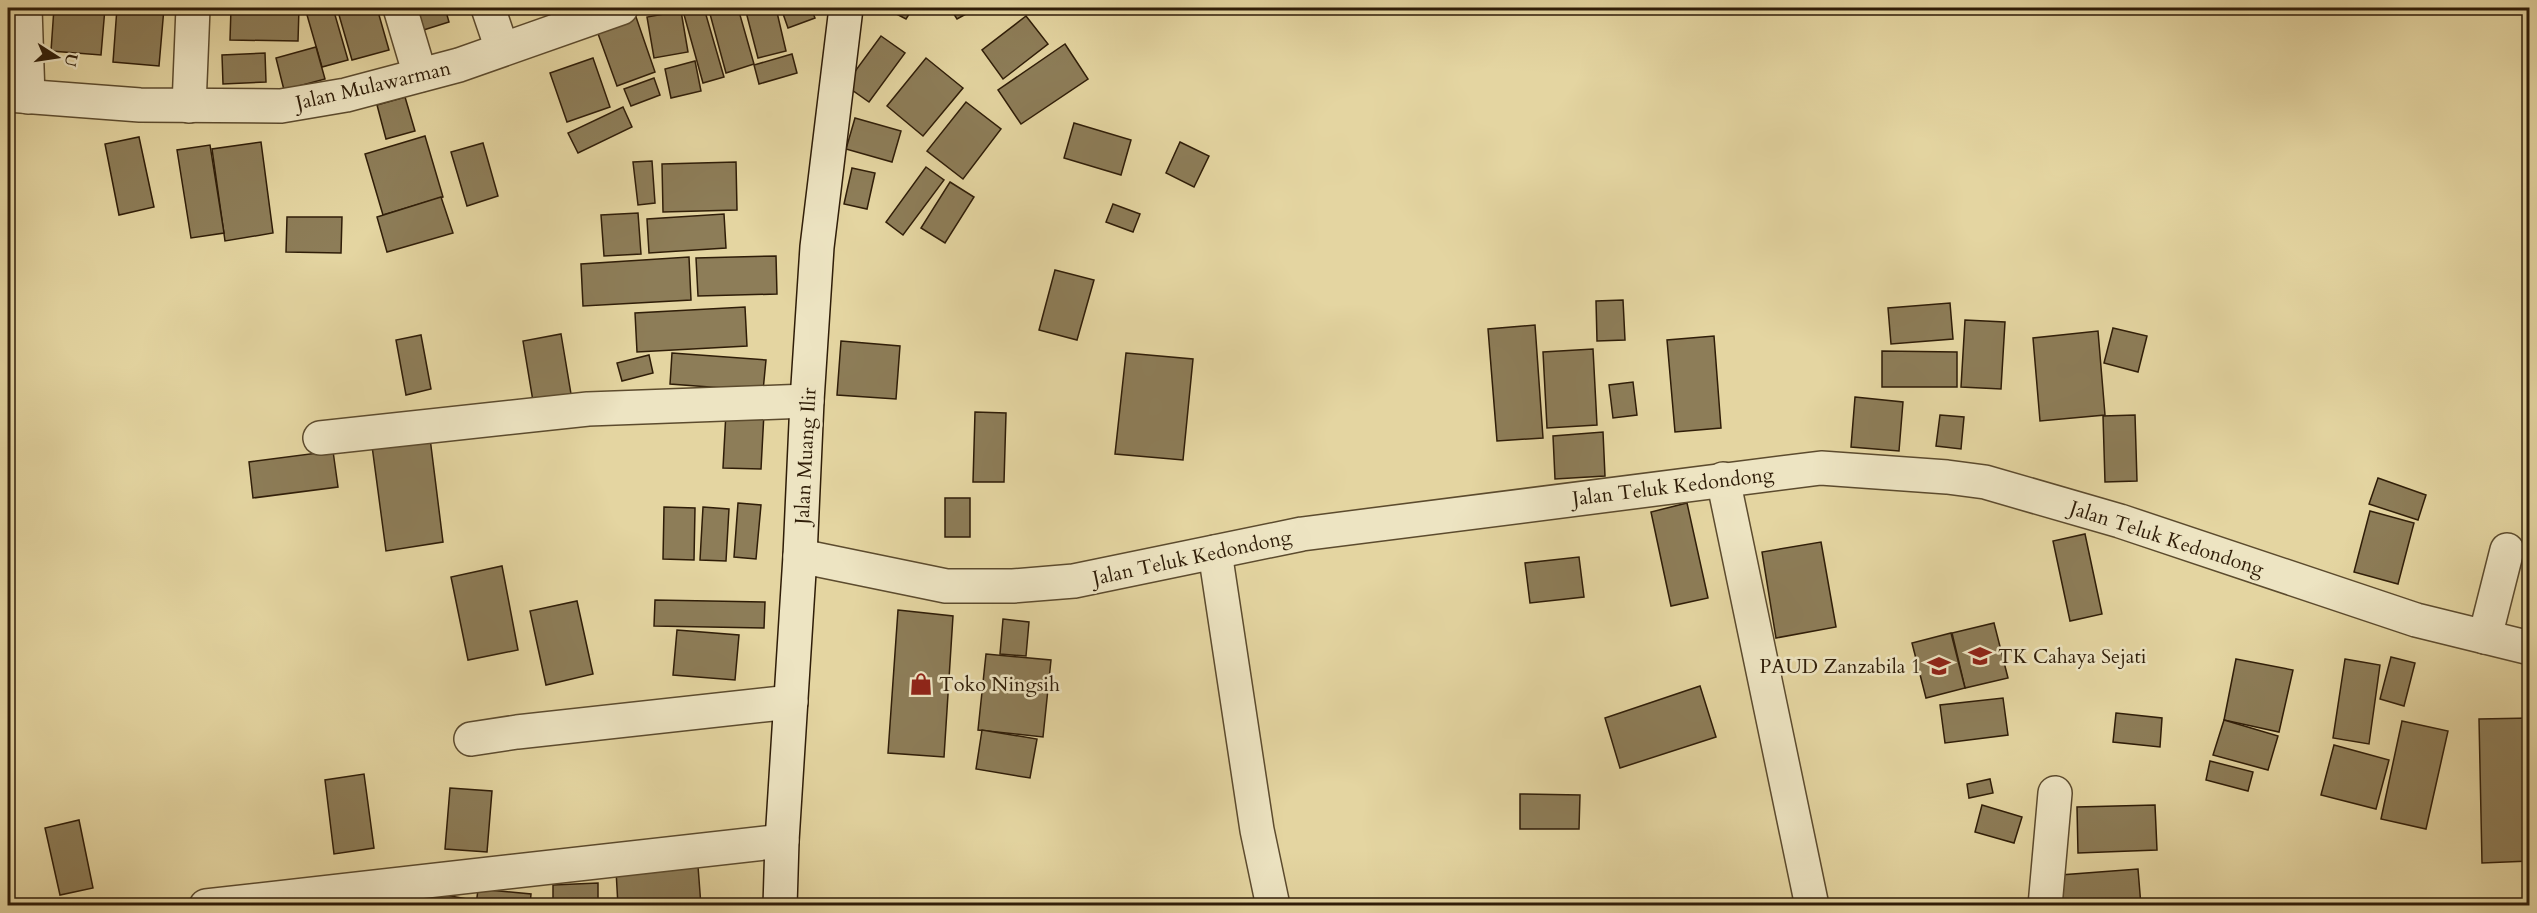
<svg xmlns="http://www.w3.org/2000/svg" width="2537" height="913" font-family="Cardo,serif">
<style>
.building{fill:#8d7d58;stroke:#2f1d08;stroke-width:1.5}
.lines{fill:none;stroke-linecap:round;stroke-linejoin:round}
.minor-casing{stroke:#5c4b2e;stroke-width:36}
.secondary-casing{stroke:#2f1d08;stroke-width:36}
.minor{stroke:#ede4c2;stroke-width:33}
.secondary{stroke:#ede4c2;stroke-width:33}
.labels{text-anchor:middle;stroke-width:5;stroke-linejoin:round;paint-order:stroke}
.street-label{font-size:20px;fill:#2f1d08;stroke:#ede4c2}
.poi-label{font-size:20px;fill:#2f1d08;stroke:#ede4c2;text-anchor:start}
</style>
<rect width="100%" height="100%" fill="#e4d5a1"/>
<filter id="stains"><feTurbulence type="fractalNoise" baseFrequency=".00333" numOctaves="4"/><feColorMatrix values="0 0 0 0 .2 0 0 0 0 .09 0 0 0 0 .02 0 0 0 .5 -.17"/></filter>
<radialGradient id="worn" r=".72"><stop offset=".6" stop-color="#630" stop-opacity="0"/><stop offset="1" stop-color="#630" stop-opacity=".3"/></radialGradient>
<!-- building -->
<g class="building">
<path d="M 54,8 L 105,8 L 101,55 L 51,51 Z"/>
<path d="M 117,8 L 164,8 L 159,66 L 113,62 Z"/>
<path d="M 231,8 L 299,8 L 298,41 L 230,40 Z"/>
<path d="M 305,8 L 333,8 L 348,60 L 322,67 Z"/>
<path d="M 337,8 L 377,8 L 389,50 L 352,60 Z"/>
<path d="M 420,8 L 445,8 L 449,22 L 414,33 L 408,11 Z"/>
<path d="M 694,8 L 704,8 L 724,77 L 703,83 L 683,11 Z"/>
<path d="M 730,8 L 738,8 L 754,64 L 726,73 L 710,14 Z"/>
<path d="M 745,8 L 776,8 L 786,51 L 758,58 Z"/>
<path d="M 781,8 L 811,8 L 815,18 L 788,28 Z"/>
<path d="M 885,8 L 913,8 L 906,19 Z"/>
<path d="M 950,8 L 977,8 L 957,19 Z"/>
<path d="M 681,11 L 688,52 L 654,58 L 647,17 Z"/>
<path d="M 1026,16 L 1048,44 L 1003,79 L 982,50 Z"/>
<path d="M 636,17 L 655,72 L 617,86 L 597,31 Z"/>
<path d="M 881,36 L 905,53 L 869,102 L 845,85 Z"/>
<path d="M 1065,44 L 1088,79 L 1021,124 L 998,90 Z"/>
<path d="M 316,47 L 325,79 L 284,90 L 276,58 Z"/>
<path d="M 265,53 L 266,82 L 223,84 L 222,55 Z"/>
<path d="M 792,54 L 797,73 L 759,84 L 754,65 Z"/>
<path d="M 593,58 L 610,107 L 567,122 L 550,73 Z"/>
<path d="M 926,58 L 963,88 L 923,136 L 887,106 Z"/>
<path d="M 695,61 L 701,91 L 671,98 L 665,69 Z"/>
<path d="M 654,78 L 660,95 L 631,106 L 624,89 Z"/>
<path d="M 405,97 L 415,131 L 386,139 L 377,105 Z"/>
<path d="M 966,102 L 1001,129 L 963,179 L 927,151 Z"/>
<path d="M 623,107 L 632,127 L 578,153 L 568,133 Z"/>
<path d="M 855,118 L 901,131 L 892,162 L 846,149 Z"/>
<path d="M 1074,123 L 1131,140 L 1121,175 L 1064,158 Z"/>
<path d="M 425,136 L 443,197 L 383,215 L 365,154 Z"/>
<path d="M 139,137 L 154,207 L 119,215 L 105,144 Z"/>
<path d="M 261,142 L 273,233 L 225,241 L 212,149 Z"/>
<path d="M 1180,142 L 1209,156 L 1194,187 L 1166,173 Z"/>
<path d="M 483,143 L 498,196 L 467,206 L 451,152 Z"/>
<path d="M 210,145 L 224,233 L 191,238 L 177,150 Z"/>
<path d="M 652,161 L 655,203 L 638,205 L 633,162 Z"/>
<path d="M 736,162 L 737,210 L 663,212 L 662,164 Z"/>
<path d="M 926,167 L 944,180 L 903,235 L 886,222 Z"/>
<path d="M 852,168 L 875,173 L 867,209 L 844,204 Z"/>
<path d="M 950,182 L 974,197 L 945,243 L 921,228 Z"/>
<path d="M 441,197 L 453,233 L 387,252 L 377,217 Z"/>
<path d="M 1113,204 L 1140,214 L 1133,232 L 1106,222 Z"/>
<path d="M 638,213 L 641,254 L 604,256 L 601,215 Z"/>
<path d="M 724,214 L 726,248 L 649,253 L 647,219 Z"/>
<path d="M 287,217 L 342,217 L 341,253 L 286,252 Z"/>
<path d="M 776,256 L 777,294 L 698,296 L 696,258 Z"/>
<path d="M 689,257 L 691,300 L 583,306 L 581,264 Z"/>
<path d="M 1055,270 L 1094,280 L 1077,340 L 1039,330 Z"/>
<path d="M 1623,300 L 1625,340 L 1597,341 L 1596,301 Z"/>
<path d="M 1950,303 L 1953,339 L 1891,344 L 1888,308 Z"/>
<path d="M 745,307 L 747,346 L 637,352 L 635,313 Z"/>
<path d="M 1965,320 L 2005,322 L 2001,389 L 1961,387 Z"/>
<path d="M 1535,325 L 1543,438 L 1497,441 L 1488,329 Z"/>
<path d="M 2113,328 L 2147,336 L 2138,372 L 2104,363 Z"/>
<path d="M 2098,331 L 2105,415 L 2040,421 L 2033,338 Z"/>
<path d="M 561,334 L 571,394 L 533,401 L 523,341 Z"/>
<path d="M 421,335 L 431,389 L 406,395 L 396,340 Z"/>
<path d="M 1714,336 L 1721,428 L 1675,432 L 1667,340 Z"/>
<path d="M 841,341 L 900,346 L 896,399 L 837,395 Z"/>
<path d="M 1593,349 L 1597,425 L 1547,428 L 1543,352 Z"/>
<path d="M 1882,351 L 1957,352 L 1957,387 L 1882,387 Z"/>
<path d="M 672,353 L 766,360 L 763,391 L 670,384 Z"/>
<path d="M 1126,353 L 1193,359 L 1183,460 L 1115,454 Z"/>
<path d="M 649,355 L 653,373 L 622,381 L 617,363 Z"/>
<path d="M 1633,382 L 1637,415 L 1613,418 L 1609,385 Z"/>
<path d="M 1855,397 L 1903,402 L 1899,451 L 1851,447 Z"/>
<path d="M 726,412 L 764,413 L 761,469 L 723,468 Z"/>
<path d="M 975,412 L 1006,413 L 1004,482 L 973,482 Z"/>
<path d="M 1940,415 L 1964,417 L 1961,449 L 1936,446 Z"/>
<path d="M 2135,415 L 2137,481 L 2105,482 L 2103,416 Z"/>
<path d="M 1603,432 L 1605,476 L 1555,479 L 1553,436 Z"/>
<path d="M 430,438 L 443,542 L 386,551 L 372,446 Z"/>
<path d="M 333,451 L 338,487 L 253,498 L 249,462 Z"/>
<path d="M 2378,478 L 2426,495 L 2418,520 L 2369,504 Z"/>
<rect x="945" y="498" width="25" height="39"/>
<path d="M 738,503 L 761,505 L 756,559 L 734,557 Z"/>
<path d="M 1687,503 L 1708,598 L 1671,606 L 1651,512 Z"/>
<path d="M 664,507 L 695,508 L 694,560 L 663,559 Z"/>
<path d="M 703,507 L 729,509 L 726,561 L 700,560 Z"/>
<path d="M 2370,511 L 2414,523 L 2398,584 L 2354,572 Z"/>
<path d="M 2085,534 L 2102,614 L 2070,621 L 2053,541 Z"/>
<path d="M 1821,542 L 1836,627 L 1776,638 L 1762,552 Z"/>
<path d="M 1579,557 L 1584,597 L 1530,603 L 1525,563 Z"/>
<path d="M 502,566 L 518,650 L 468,660 L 451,577 Z"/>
<path d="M 655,600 L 765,602 L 764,628 L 654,626 Z"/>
<path d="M 577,601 L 593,674 L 546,685 L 530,611 Z"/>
<path d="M 898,610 L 953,616 L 944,757 L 888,753 Z"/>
<path d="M 1003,619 L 1029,622 L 1026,656 L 1000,654 Z"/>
<path d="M 1994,623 L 2008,678 L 1965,688 L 1952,633 Z"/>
<path d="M 677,630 L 739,635 L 735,680 L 673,675 Z"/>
<path d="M 1951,633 L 1965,688 L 1926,698 L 1912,643 Z"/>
<path d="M 986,654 L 1051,660 L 1043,737 L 978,730 Z"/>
<path d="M 2391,657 L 2415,663 L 2404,706 L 2380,699 Z"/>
<path d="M 2236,659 L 2293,670 L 2279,732 L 2224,720 Z"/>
<path d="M 2345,659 L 2380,665 L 2369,744 L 2333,738 Z"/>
<path d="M 1700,686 L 1716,737 L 1620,768 L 1605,718 Z"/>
<path d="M 2003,698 L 2008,735 L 1945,743 L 1940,705 Z"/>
<path d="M 2116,713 L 2162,718 L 2160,747 L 2113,742 Z"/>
<path d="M 2530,718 L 2530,861 L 2482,863 L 2479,719 Z"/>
<path d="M 2224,720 L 2278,736 L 2268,770 L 2213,755 Z"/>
<path d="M 2402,721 L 2448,731 L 2426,829 L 2381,819 Z"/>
<path d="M 982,730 L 1037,739 L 1030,778 L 976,769 Z"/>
<path d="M 2334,745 L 2389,760 L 2376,809 L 2321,795 Z"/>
<path d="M 2210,761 L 2253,772 L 2248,791 L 2206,780 Z"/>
<path d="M 364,774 L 374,848 L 334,854 L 325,780 Z"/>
<path d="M 1990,779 L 1993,793 L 1969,798 L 1967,784 Z"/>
<path d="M 450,788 L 492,791 L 487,852 L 445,849 Z"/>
<path d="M 1520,794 L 1580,795 L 1579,829 L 1520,829 Z"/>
<path d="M 1982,805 L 2022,817 L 2014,843 L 1975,832 Z"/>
<path d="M 2155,805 L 2157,850 L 2078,853 L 2077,807 Z"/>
<path d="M 79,820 L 93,888 L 60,895 L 45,828 Z"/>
<path d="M 698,866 L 701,906 L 618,906 L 616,870 Z"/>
<path d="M 2138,869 L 2141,906 L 2062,906 L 2060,875 Z"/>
<path d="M 598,883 L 598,906 L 553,906 L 553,885 Z"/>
<path d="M 478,889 L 531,894 L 530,906 L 476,906 Z"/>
<path d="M 422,891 L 468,899 L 467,906 L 419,906 Z"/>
</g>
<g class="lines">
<!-- minor casing -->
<g class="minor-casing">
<g id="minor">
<path d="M 25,8 L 28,97"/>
<path d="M 400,8 L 420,75"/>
<path d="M 488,8 L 502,49"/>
<path d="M 8,95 L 140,105 L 281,106 L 346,95 L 459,65 L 621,8"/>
<path d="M 189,106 L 193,8"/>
<path d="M 320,438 L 588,409 L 807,401"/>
<path d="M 1723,479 L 1812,906"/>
<path d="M 1215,552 L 1257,830 L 1273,906"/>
<path d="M 800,556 L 946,586 L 1013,586 L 1074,581 L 1302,534 L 1821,468 L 1947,477 L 1985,482 L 2120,521 L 2416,620 L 2530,648"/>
<path d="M 2485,637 L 2507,550"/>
<path d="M 471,739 L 517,732 L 791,702"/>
<path d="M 206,906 L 782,841"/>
<path d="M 2045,906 L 2055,793"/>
</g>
</g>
<!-- secondary casing -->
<g class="secondary-casing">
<path id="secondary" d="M 780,906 L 782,841 L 800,556 L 807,401 L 817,247 L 846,8"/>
</g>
<!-- minor -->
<use href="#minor" class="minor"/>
<!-- secondary -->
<use href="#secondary" class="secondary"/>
</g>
<!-- icons -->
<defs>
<g id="school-bare" transform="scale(1.8)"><path d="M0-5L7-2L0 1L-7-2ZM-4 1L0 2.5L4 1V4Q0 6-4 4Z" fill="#8f2418" stroke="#ede4c2" stroke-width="2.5" paint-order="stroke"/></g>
<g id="shop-bare" transform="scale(1.8)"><path d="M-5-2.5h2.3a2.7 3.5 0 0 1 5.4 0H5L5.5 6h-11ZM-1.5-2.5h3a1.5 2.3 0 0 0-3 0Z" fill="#8f2418" stroke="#ede4c2" stroke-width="2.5" paint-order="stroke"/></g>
</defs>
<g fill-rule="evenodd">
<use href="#school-bare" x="1980" y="656"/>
<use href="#school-bare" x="1939" y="666"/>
<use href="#shop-bare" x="921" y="684"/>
</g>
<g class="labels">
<!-- street labels -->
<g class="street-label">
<text transform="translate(373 85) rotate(-13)" y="7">Jalan Mulawarman</text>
<text transform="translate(805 456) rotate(-87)" y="7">Jalan Muang Ilir</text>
<text transform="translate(1673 486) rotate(-7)" y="7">Jalan Teluk Kedondong</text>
<text transform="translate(2167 538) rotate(18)" y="7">Jalan Teluk Kedondong</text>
<text transform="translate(1192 557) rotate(-12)" y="7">Jalan Teluk Kedondong</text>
</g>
<!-- poi labels -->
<g class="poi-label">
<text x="1998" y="663">TK Cahaya Sejati</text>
<text x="1921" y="673" text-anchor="end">PAUD Zanzabila 1</text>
<text x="939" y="691">Toko Ningsih</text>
</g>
</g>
<!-- margin -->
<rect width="2537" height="913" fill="none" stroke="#e4d5a1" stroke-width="30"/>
<rect x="9" y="9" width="2519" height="895" fill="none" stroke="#2f1d08" stroke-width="3"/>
<rect x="15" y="15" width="2507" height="883" fill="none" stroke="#2f1d08" stroke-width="1.5"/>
<!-- north arrow -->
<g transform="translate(57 57) rotate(102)" stroke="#ede4c2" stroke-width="4.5" paint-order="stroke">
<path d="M0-4.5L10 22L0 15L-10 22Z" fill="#2f1d08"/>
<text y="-9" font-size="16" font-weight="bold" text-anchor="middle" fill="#2f1d08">U</text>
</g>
<rect width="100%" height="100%" filter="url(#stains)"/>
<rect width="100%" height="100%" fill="url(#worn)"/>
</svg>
